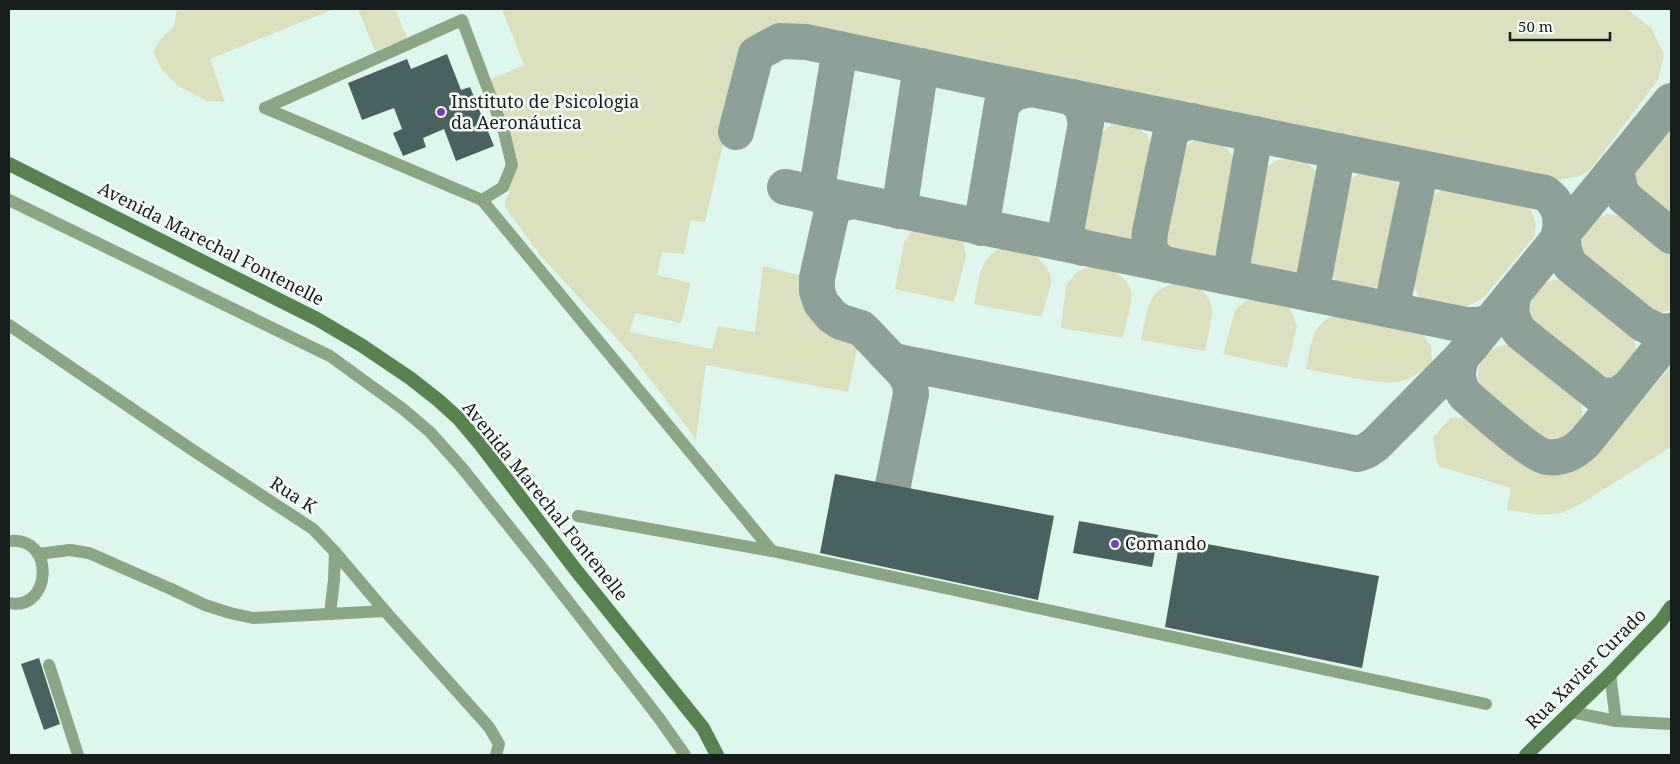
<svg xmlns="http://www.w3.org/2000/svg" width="1680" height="764" font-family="'Noto Serif',serif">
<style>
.green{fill:#dbe0bf}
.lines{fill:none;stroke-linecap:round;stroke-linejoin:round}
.taxiway{stroke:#8ea199;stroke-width:36}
.building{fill:#496261}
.minor{stroke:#8aa685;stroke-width:12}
.secondary{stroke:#598251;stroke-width:14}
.poi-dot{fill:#7241b8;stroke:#fafffc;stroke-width:2}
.labels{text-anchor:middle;stroke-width:5;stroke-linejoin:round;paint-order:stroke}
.poi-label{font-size:18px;fill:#161f1b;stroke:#fafffc;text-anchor:start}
.street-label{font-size:18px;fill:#161f1b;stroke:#fafffc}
</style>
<rect width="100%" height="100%" fill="#def7ec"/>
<!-- green -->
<g class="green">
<path d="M 177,9 L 334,9 L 210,59 L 225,102 L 207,101 L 178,86 L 162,70 L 153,52 L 160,40 L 174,27 Z"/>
<path d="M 358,9 L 395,9 L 407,38 L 375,51 Z"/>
<path d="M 502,9 L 1627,9 L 1651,28 L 1664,54 L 1658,80 L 1590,170 L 1579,176 L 1548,182 L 793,30 L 780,31 L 768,34 L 752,46 L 740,70 L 705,222 L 691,220 L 684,254 L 662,252 L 657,275 L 691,283 L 681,323 L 635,313 L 630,332 L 712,349 L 718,326 L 755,332 L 763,266 L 803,276 C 807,299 811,325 835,335 C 842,338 852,338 859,339 L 848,392 L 706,365 L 696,439 L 630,353 L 540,255 L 505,207 L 506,199 L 510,192 L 507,189 L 517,162 L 517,156 L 487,81 L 524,65 Z"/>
<path d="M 1131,123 L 1147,135 L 1154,151 L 1140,233 L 1126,248 L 1108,250 L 1089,240 L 1080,222 L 1094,140 L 1112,124 Z"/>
<path d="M 1671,127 L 1671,226 C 1652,211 1626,190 1640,162 C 1646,151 1662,137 1671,127 Z"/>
<path d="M 1194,140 C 1223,140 1228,146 1242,171 L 1223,254 C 1218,257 1213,262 1207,265 C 1186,274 1171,251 1161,237 L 1180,152 Z"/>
<path d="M 1299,158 L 1314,169 L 1323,186 L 1309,269 C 1287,286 1281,285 1256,274 L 1248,257 L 1265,168 L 1278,160 Z"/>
<path d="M 1371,171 C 1409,175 1402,199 1397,227 C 1393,242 1390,258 1387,274 L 1380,284 L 1373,289 L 1355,291 L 1338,283 L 1331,275 L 1329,260 L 1344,189 C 1351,177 1357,172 1371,171 Z"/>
<path d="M 1454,187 L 1518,200 L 1531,210 L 1536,224 L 1534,237 L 1486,295 C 1461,316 1418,319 1413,279 C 1417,260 1422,209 1433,196 C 1439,190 1446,188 1454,187 Z"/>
<path d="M 1608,214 L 1630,218 L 1671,254 L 1671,310 L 1661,313 L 1650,311 L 1592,268 C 1581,256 1578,237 1590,224 C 1595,219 1603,216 1608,214 Z"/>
<path d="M 921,228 L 957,236 L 964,242 L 966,256 L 954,302 L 895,289 L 904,242 L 912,231 Z"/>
<path d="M 1018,248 C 1032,253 1048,262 1051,279 C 1052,285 1043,309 1042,317 L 974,304 C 978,286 979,254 1002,249 C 1007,248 1013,248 1018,248 Z"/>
<path d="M 1094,265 C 1145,279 1132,297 1123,338 L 1061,328 L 1066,285 L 1078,271 Z"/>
<path d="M 1563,279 L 1573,282 L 1628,329 C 1636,340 1639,352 1631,364 C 1610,396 1580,365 1561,349 C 1553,343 1541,336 1535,327 C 1524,314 1532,292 1544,283 C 1550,280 1557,280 1563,279 Z"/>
<path d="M 1185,282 C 1224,296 1211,319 1205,351 L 1141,340 C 1148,307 1146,286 1185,282 Z"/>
<path d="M 1258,297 L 1278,299 L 1289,306 L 1297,326 L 1287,368 L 1223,354 L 1235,311 L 1245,301 Z"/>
<path d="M 1339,314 L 1420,331 L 1431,346 L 1432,362 C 1406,388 1387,384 1353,378 C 1337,375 1322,372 1306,369 C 1311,345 1311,321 1339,314 Z"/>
<path d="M 1506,345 L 1518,347 L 1577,394 C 1583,406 1585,418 1577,430 C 1573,438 1560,444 1551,444 C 1537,443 1526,429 1516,421 C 1507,413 1494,406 1486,397 C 1473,382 1476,356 1495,348 C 1498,346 1502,346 1506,345 Z"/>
<path d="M 1671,366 L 1671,447 L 1579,505 L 1561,513 L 1541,515 L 1507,510 L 1511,488 L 1438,466 L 1433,438 L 1450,418 L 1471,418 L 1532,469 L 1563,473 L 1590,462 Z"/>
</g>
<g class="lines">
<!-- taxiway -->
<g class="taxiway">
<path d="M 1072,97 L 1082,107 L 1086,123 L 1066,231 C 1069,240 1074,244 1083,248"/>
<path d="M 736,132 L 756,54 L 780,41 L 806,42 L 982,79 L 1545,193 C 1561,205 1563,220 1558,239"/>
<path d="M 1616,168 L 1620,189 L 1624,197 L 1671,236"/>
<path d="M 785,187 L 1465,325 L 1477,325 L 1489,323"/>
<path d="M 816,194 L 840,49"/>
<path d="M 852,201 L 838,205 L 832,211 L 817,278 L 817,291 L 821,303 L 832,316 L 841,322 L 861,328 L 871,338 L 904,373 L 910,383 L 911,394 L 893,485"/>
<path d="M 899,211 L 921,66"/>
<path d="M 981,228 L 1002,104 L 1014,93 L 1030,89"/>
<path d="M 1563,232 C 1563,245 1564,254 1570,265 L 1643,324 L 1660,332 L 1671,331"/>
<path d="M 1167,265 C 1150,257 1148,249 1150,232 L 1170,136 L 1174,127 L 1192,121"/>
<path d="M 1230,277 L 1255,134"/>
<path d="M 1514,293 C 1510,308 1510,320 1521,333 L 1599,395 L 1616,396 L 1629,387"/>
<path d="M 1311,294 L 1338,151"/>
<path d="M 1391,310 L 1421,168"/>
<path d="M 1461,358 C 1457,372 1456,382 1465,395 C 1479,407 1532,455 1547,457 C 1562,459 1575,452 1585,442 L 1671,335"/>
<path d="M 893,361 L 1358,454 L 1366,451 L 1375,445 L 1461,358 L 1671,101"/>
</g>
</g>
<!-- building -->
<g class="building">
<path d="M 447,54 L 461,90 L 470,87 L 494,146 L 456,161 L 444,129 L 423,138 L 426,147 L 403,156 L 393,133 L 402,129 L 394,108 L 362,120 L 348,83 L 407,59 L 411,69 Z"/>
<path d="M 835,474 L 1054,516 L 1038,600 L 820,553 Z"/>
<path d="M 1079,521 L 1158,535 L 1152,567 L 1073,553 Z"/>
<path d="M 1180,539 L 1379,576 L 1362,668 L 1165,627 Z"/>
<path d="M 39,658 L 60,724 L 44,730 L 21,664 Z"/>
</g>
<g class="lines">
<!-- minor -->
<g class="minor">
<path d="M 265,108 L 482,200 L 772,551"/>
<path d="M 265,108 L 462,20 L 504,132 L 512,165 L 503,187 L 482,200"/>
<path d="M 9,200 L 330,356 L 403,409 L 430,432 L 463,469 L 543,569 L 659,718 L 685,755"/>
<path d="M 9,325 L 191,449 L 313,529 L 335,552 L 385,611 L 489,727 L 499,744 L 496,755"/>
<path d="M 578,516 L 772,551 L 1486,704"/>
<path d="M 9,541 C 56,535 52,612 9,603"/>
<path d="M 38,554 L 70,550 L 89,553 L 171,589 L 205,605 L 230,613 L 253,618 L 385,611"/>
<path d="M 330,614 L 334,580 L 335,552"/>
<path d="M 49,665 L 78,755"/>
<path d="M 1610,674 L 1616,721"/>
<path d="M 1571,712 L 1616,721 L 1671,724"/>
</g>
<!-- secondary -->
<g class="secondary">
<path d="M 9,164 L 317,319 L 361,345 L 410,378 L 438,400 L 458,418 L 480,444 L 575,569 L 703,728 L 717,755"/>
<path d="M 1526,755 L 1610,674 L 1661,621 L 1671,607"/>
</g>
</g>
<!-- markers -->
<g class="poi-dot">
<circle cx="441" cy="112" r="5"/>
<circle cx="1115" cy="544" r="5"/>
</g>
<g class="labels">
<!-- poi labels -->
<g class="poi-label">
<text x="451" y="108">Instituto de Psicologia<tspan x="451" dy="21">da Aeronáutica</tspan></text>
<text x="1125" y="550">Comando</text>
</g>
<!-- street labels -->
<g class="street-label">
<text transform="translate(211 244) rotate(27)" y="6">Avenida Marechal Fontenelle</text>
<text transform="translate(293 495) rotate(33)" y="6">Rua K</text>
<text transform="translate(545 501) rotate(51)" y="6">Avenida Marechal Fontenelle</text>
<text transform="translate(1586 669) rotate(-45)" y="6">Rua Xavier Curado</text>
</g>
</g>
<!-- border -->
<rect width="1680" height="764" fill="none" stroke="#161f1b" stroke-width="20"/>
<!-- scale -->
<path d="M1510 32v8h100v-8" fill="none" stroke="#161f1b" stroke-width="2.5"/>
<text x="1518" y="32" font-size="15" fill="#161f1b" stroke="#fafffc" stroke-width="4" paint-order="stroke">50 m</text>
</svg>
